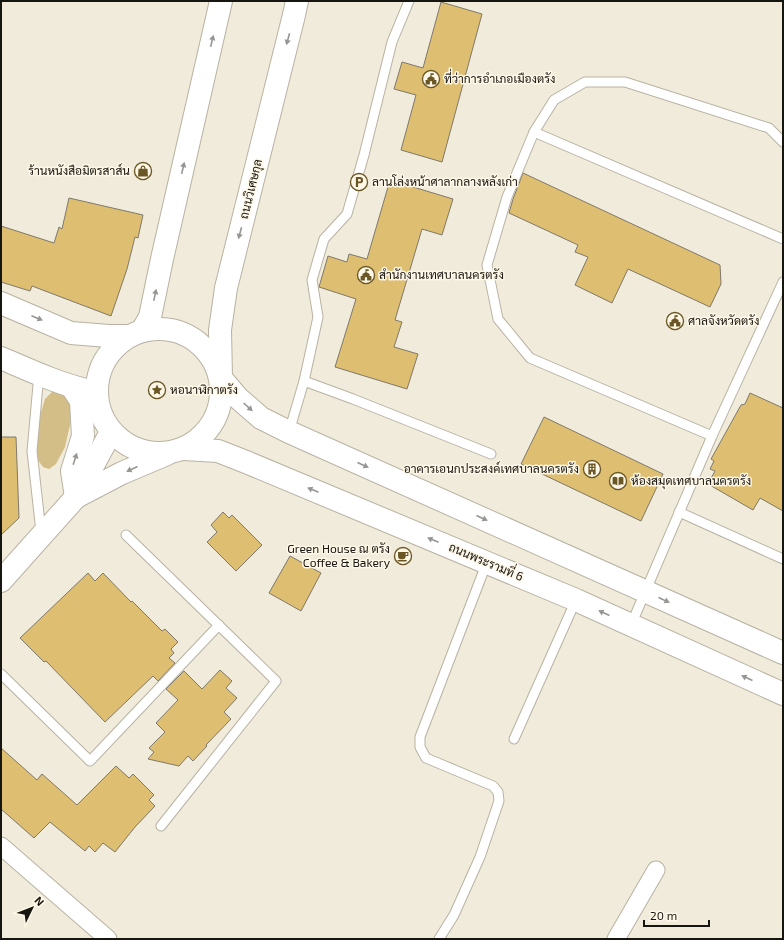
<svg xmlns="http://www.w3.org/2000/svg" width="784" height="940" font-family="'Exo 2',Sarabun,sans-serif">
<style>
.green{fill:#d4be88}
.building{fill:#debe70;stroke:#7f796b}
.lines{fill:none;stroke-linecap:round;stroke-linejoin:round}
.lane-casing{stroke:#b9b2a3;stroke-width:11}
.street-casing{stroke:#b9b2a3;stroke-width:19}
.secondary-casing{stroke:#b9b2a3;stroke-width:24}
.lane{stroke:#fff;stroke-width:9}
.street{stroke:#fff;stroke-width:17}
.secondary{stroke:#fff;stroke-width:22}
.oneway{fill:#979693}
.labels{text-anchor:middle;stroke-width:3;stroke-linejoin:round;paint-order:stroke}
.poi-label{font-size:12px;fill:#17150f;stroke:#fff8e8;text-anchor:start}
.street-label{font-size:12px;fill:#17150f;stroke:#fff8e8}
</style>
<rect width="100%" height="100%" fill="#f1ebdb"/>
<!-- green -->
<path class="green" d="M 53,391 L 67,395 L 71,406 L 70,425 L 65,447 L 56,464 L 49,469 L 43,467 L 37,459 L 37,440 L 39,419 L 45,399 Z"/>
<!-- building -->
<g class="building">
<path d="M 441,2 L 482,14 L 442,162 L 401,150 L 416,95 L 394,89 L 402,62 L 423,68 Z"/>
<path d="M 523,173 L 720,265 L 721,284 L 710,307 L 628,269 L 612,303 L 575,285 L 588,257 L 575,252 L 578,245 L 509,213 L 513,199 Z"/>
<path d="M 390,180 L 453,199 L 442,235 L 422,229 L 395,320 L 402,322 L 394,347 L 418,354 L 407,389 L 335,367 L 356,299 L 319,287 L 328,256 L 347,262 L 349,254 L 367,259 Z"/>
<path d="M 69,198 L 143,215 L 138,238 L 135,237 L 127,269 L 111,316 L 32,286 L 30,291 L 1,282 L 1,226 L 54,243 L 59,227 L 62,229 Z"/>
<path d="M 750,393 L 783,408 L 783,511 L 760,498 L 753,510 L 708,484 L 715,471 L 710,469 L 714,461 L 711,459 L 741,405 L 745,404 Z"/>
<path d="M 544,417 L 663,474 L 641,521 L 521,464 Z"/>
<path d="M 1,437 L 16,437 L 19,518 L 1,535 Z"/>
<path d="M 223,512 L 229,518 L 232,515 L 262,545 L 236,571 L 207,542 L 217,532 L 211,525 Z"/>
<path d="M 290,556 L 321,573 L 301,611 L 269,593 Z"/>
<path d="M 88,573 L 95,581 L 103,573 L 131,602 L 132,601 L 162,631 L 165,629 L 178,642 L 171,649 L 174,653 L 169,658 L 175,663 L 158,681 L 153,676 L 105,722 L 46,661 L 44,662 L 20,638 Z"/>
<path d="M 220,670 L 232,681 L 226,688 L 237,698 L 224,712 L 231,719 L 206,745 L 207,746 L 193,761 L 188,756 L 179,766 L 148,759 L 154,752 L 149,748 L 165,732 L 156,723 L 178,700 L 166,689 L 184,671 L 202,689 Z"/>
<path d="M 1,748 L 37,780 L 42,774 L 77,805 L 116,766 L 129,778 L 133,774 L 154,795 L 149,800 L 155,806 L 135,827 L 115,852 L 103,843 L 95,852 L 89,846 L 85,851 L 50,822 L 34,838 L 1,809 Z"/>
</g>
<g class="lines">
<!-- lane casing -->
<g class="lane-casing">
<g id="lane">
<path d="M 534,132 L 783,239"/>
<path d="M 39,374 L 32,451 L 41,532"/>
<path d="M 304,381 L 353,399 L 491,454"/>
<path d="M 289,432 L 304,381 L 318,317 L 312,280 L 324,239 L 347,214 L 364,155 L 392,42 L 409,1"/>
<path d="M 712,436 L 530,358 L 498,319 L 487,265 L 507,197 L 534,132 L 554,100 L 585,82 L 625,82 L 769,128 L 783,142"/>
<path d="M 679,512 L 783,559"/>
<path d="M 126,535 L 276,681 L 161,826"/>
<path d="M 631,625 L 712,436 L 783,282"/>
<path d="M 1,674 L 90,761 L 219,625"/>
<path d="M 514,739 L 576,600"/>
<path d="M 439,939 L 454,915 L 480,857 L 499,801 L 498,792 L 493,786 L 426,758 L 420,747 L 420,737 L 487,562"/>
</g>
</g>
<!-- street casing -->
<g class="street-casing">
<g id="street">
<path d="M 1,846 L 108,939"/>
<path d="M 616,939 L 656,870"/>
</g>
</g>
<!-- secondary casing -->
<g class="secondary-casing">
<g id="secondary">
<path d="M 297,1 L 294,15 L 226,288 L 220,330 L 221,378 L 238,398 L 261,418 L 289,432 L 783,653"/>
<path d="M 1,303 L 71,333 L 109,336 L 130,336"/>
<circle cx="159" cy="391" r="62"/>
<path d="M 142,331 L 150,317 L 162,259 L 221,1"/>
<path d="M 1,358 C 29,370 57,383 86,390"/>
<path d="M 72,387 L 81,401 L 83,436 L 72,471 L 76,497"/>
<path d="M 183,449 L 218,451 L 246,462 L 576,600 L 783,694"/>
<path d="M 76,497 L 122,473 L 167,454"/>
<path d="M 1,581 L 76,497 L 111,432"/>
</g>
</g>
<!-- lane -->
<use href="#lane" class="lane"/>
<!-- street -->
<use href="#street" class="street"/>
<!-- secondary -->
<use href="#secondary" class="secondary"/>
</g>
<!-- one-way arrows -->
<defs><path id="oneway-solid" d="M-6-.8H1V-3.2L6.5 0L1 3.2V.8H-6Z"/></defs>
<g class="oneway">
<use href="#oneway-solid" transform="translate(288 39) rotate(105)"/>
<use href="#oneway-solid" transform="translate(212 41) rotate(-77)"/>
<use href="#oneway-solid" transform="translate(183 168) rotate(-77)"/>
<use href="#oneway-solid" transform="translate(240 233) rotate(105)"/>
<use href="#oneway-solid" transform="translate(155 295) rotate(-78)"/>
<use href="#oneway-solid" transform="translate(37 318) rotate(23)"/>
<use href="#oneway-solid" transform="translate(248 407) rotate(42)"/>
<use href="#oneway-solid" transform="translate(75 459) rotate(-72)"/>
<use href="#oneway-solid" transform="translate(363 465) rotate(24)"/>
<use href="#oneway-solid" transform="translate(132 469) rotate(156)"/>
<use href="#oneway-solid" transform="translate(313 490) rotate(-157)"/>
<use href="#oneway-solid" transform="translate(482 518) rotate(24)"/>
<use href="#oneway-solid" transform="translate(433 540) rotate(-157)"/>
<use href="#oneway-solid" transform="translate(664 600) rotate(24)"/>
<use href="#oneway-solid" transform="translate(604 613) rotate(-155)"/>
<use href="#oneway-solid" transform="translate(747 678) rotate(-156)"/>
</g>
<!-- icons -->
<defs>
<g id="civic-ring" transform="scale(0.9)"><circle r="9.5" fill="#fff8e8" stroke="#6a5725" stroke-width="1.5"/><path d="M-.6-6.5H3V-4.5H.6V-3L4-1V1h2V6H-6V1h2V-1L-.6-3ZM-1.2 2.5V6h2.4V2.5Z" fill="#6a5725"/></g>
<g id="shop-ring" transform="scale(0.9)"><circle r="9.5" fill="#fff8e8" stroke="#6a5725" stroke-width="1.5"/><path d="M-5-2.5h2.3a2.7 3.5 0 0 1 5.4 0H5L5.5 6h-11ZM-1.5-2.5h3a1.5 2.3 0 0 0-3 0Z" fill="#6a5725"/></g>
<g id="parking-ring" transform="scale(0.9)"><circle r="9.5" fill="#fff8e8" stroke="#6a5725" stroke-width="1.5"/><path d="M-3.5-5.5H1a3.5 3.5 0 0 1 0 7H-1V5.5H-3.5ZM-1-3.4V-.6H.8a1.4 1.4 0 0 0 0-2.8Z" fill="#6a5725"/></g>
<g id="sight-ring" transform="scale(0.9)"><circle r="9.5" fill="#fff8e8" stroke="#6a5725" stroke-width="1.5"/><path d="M0-6L1.8-2.2L6-1.7L2.9 1.2L3.7 5.4L0 3.3L-3.7 5.4L-2.9 1.2L-6-1.7L-1.8-2.2Z" fill="#6a5725"/></g>
<g id="building-ring" transform="scale(0.9)"><circle r="9.5" fill="#fff8e8" stroke="#6a5725" stroke-width="1.5"/><path d="M-4-6H4V6H1V3H-1V6H-4ZM-2.5-4.3h1.7v1.8h-1.7ZM.8-4.3h1.7v1.8H.8ZM-2.5-1h1.7V.8h-1.7ZM.8-1h1.7V.8H.8Z" fill="#6a5725"/></g>
<g id="library-ring" transform="scale(0.9)"><circle r="9.5" fill="#fff8e8" stroke="#6a5725" stroke-width="1.5"/><path d="M-6-4Q-3-5.5-.7-3.5V5Q-3 3-6 4ZM6-4Q3-5.5 .7-3.5V5Q3 3 6 4Z" fill="#6a5725"/></g>
<g id="cafe-ring" transform="scale(0.9)"><circle r="9.5" fill="#fff8e8" stroke="#6a5725" stroke-width="1.5"/><path d="M-5.5-4.5H6V0H3Q3 3.5 0 3.5H-2.5Q-5.5 3.5-5.5 0ZM3-3.2v2h1.7v-2ZM-6 4.5H4V6H-6Z" fill="#6a5725"/></g>
</defs>
<g fill-rule="evenodd">
<use href="#civic-ring" x="431" y="79"/>
<use href="#shop-ring" x="143" y="171"/>
<use href="#parking-ring" x="359" y="182"/>
<use href="#civic-ring" x="366" y="275"/>
<use href="#civic-ring" x="675" y="321"/>
<use href="#sight-ring" x="157" y="390"/>
<use href="#building-ring" x="592" y="469"/>
<use href="#library-ring" x="618" y="481"/>
<use href="#cafe-ring" x="403" y="556"/>
</g>
<g class="labels">
<!-- poi labels -->
<g class="poi-label">
<text x="444" y="83">ที่ว่าการอำเภอเมืองตรัง</text>
<text x="130" y="175" text-anchor="end">ร้านหนังสือมิตรสาส์น</text>
<text x="372" y="186">ลานโล่งหน้าศาลากลางหลังเก่า</text>
<text x="379" y="279">สำนักงานเทศบาลนครตรัง</text>
<text x="688" y="325">ศาลจังหวัดตรัง</text>
<text x="170" y="394">หอนาฬิกาตรัง</text>
<text x="579" y="473" text-anchor="end">อาคารเอนกประสงค์เทศบาลนครตรัง</text>
<text x="631" y="485">ห้องสมุดเทศบาลนครตรัง</text>
<text x="390" y="553" text-anchor="end">Green House ณ ตรัง<tspan x="390" dy="14">Coffee &amp; Bakery</tspan></text>
</g>
<!-- street labels -->
<g class="street-label">
<text transform="translate(251 189) rotate(-76)" y="4">ถนนวิเศษกุล</text>
<text transform="translate(486 562) rotate(23)" y="4">ถนนพระรามที่ 6</text>
</g>
</g>
<!-- border -->
<rect width="784" height="940" fill="none" stroke="#17150f" stroke-width="4"/>
<!-- north arrow -->
<g transform="translate(32 908) rotate(47)" stroke="#fff8e8" stroke-width="3" paint-order="stroke">
<path d="M0-3L7 15L0 10L-7 15Z" fill="#17150f"/>
<text y="-6" font-size="11" font-weight="bold" text-anchor="middle" fill="#17150f">N</text>
</g>
<!-- scale -->
<path d="M644 920v6h65v-6" fill="none" stroke="#17150f" stroke-width="2"/>
<text x="650" y="920" font-size="12" fill="#17150f" stroke="#fff8e8" stroke-width="3" paint-order="stroke">20 m</text>
</svg>
